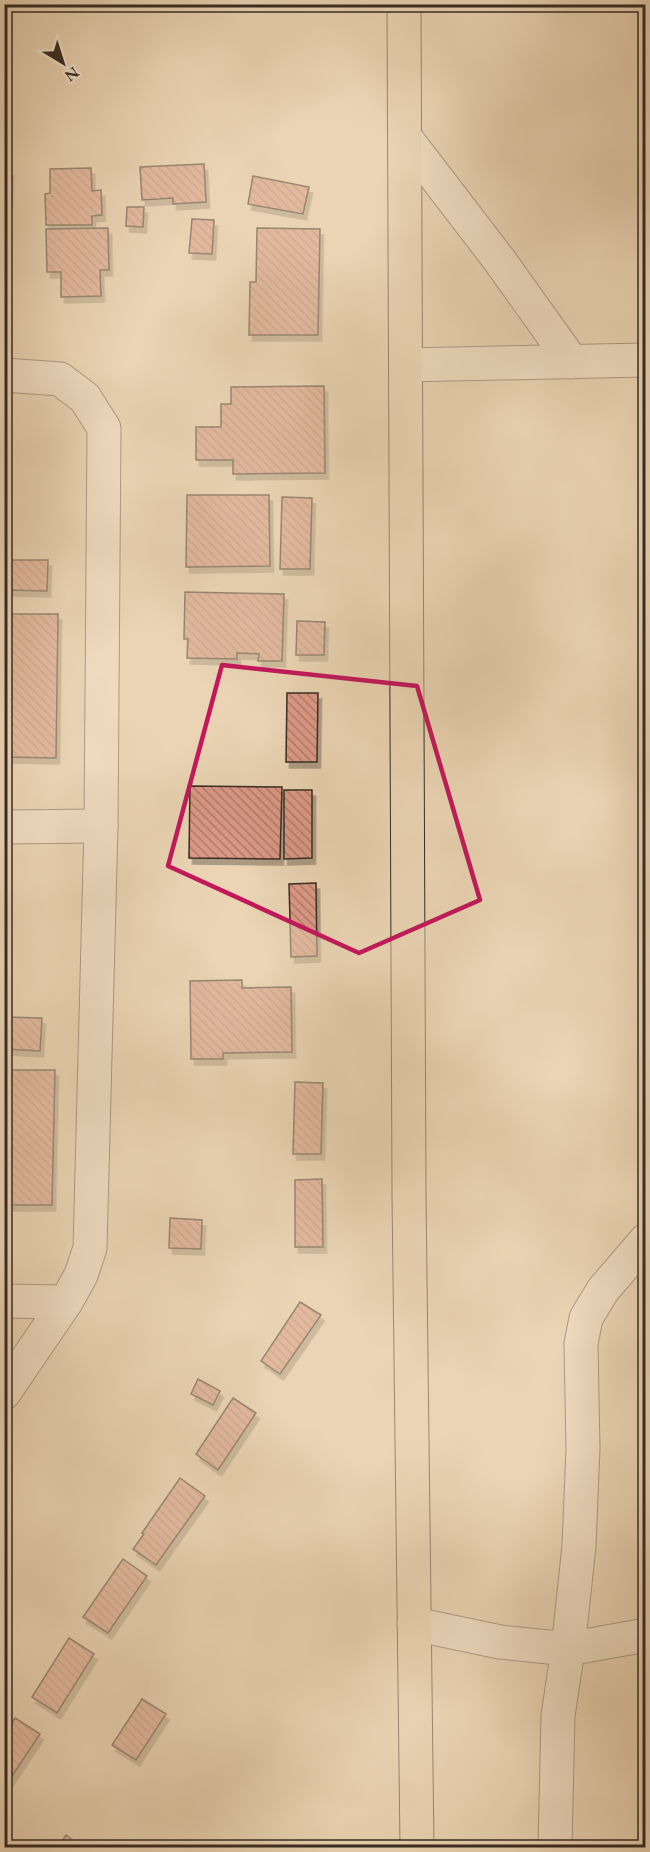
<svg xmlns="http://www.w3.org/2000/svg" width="650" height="1852" font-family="'EB Garamond',serif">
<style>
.building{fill:url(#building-back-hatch);stroke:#372b25;stroke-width:1.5;filter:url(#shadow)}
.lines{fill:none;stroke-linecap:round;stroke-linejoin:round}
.minor-casing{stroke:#645548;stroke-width:35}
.major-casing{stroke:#372b25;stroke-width:35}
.minor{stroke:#f1e3ce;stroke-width:33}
.major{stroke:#ead4b3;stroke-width:33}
.marked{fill:none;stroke:#c2185b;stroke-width:4.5;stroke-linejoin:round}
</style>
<defs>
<pattern id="building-back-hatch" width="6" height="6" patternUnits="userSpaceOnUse" patternTransform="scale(1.5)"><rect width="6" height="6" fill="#dc9986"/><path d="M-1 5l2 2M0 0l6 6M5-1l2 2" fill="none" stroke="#b37d6d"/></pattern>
<filter id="shadow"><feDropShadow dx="3.5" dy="6" stdDeviation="0" flood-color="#0004"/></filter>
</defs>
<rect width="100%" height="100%" fill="#ead4b3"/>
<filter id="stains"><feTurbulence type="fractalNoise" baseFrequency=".00333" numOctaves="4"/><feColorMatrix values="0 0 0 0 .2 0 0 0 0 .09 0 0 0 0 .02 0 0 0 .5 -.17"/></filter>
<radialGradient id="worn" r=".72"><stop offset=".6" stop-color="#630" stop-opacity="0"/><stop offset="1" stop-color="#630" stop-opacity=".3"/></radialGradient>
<!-- building -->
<g class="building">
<path d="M 204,164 L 206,202 L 173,204 L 173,198 L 142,200 L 140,167 Z"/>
<path d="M 91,168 L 92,191 L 101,190 L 102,215 L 92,216 L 92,225 L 46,225 L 45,194 L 50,193 L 50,169 Z"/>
<path d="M 4,170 L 10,170 L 9,201 L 4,201 Z"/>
<path d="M 253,176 L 309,187 L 303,214 L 248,204 Z"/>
<path d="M 127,207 L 144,207 L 143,227 L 126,226 Z"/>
<path d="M 192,219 L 214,220 L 212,254 L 189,253 Z"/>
<path d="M 108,228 L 109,270 L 100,270 L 101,296 L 61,297 L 61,272 L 47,272 L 46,229 Z"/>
<path d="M 257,228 L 320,229 L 318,335 L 249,335 L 250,282 L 256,282 Z"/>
<path d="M 324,386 L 325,473 L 233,474 L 233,460 L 196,460 L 196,427 L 221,427 L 221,404 L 231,404 L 231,387 Z"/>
<path d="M 187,495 L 269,495 L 270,566 L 186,567 Z"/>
<path d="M 282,497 L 312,498 L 310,569 L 280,569 Z"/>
<path d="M 4,560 L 48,560 L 47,591 L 4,590 Z"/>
<path d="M 185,592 L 284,594 L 282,661 L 258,661 L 259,654 L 237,653 L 237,659 L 187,658 L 188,639 L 184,639 Z"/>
<path d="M 4,614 L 58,614 L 56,758 L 4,757 Z"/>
<path d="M 297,621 L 325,622 L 324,655 L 296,655 Z"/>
<path d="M 287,693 L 318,693 L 317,762 L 286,762 Z"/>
<path d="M 190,786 L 282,787 L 280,859 L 189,858 Z"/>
<path d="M 284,790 L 312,790 L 312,858 L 284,859 Z"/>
<path d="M 316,883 L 317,956 L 291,957 L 289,884 Z"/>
<path d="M 242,980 L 242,988 L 291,987 L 292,1052 L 223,1053 L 223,1059 L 191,1059 L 190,981 Z"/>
<path d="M 4,1017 L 42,1018 L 40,1051 L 4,1049 Z"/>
<path d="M 4,1070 L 55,1070 L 52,1205 L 6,1205 L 7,1193 L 4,1193 Z"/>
<path d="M 295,1082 L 323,1083 L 321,1154 L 293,1154 Z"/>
<path d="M 322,1179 L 323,1247 L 295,1247 L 295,1180 Z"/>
<path d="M 170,1218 L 202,1220 L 201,1249 L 169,1248 Z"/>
<path d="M 300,1302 L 321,1315 L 280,1374 L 261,1361 Z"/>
<path d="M 198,1379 L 220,1391 L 213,1405 L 191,1394 Z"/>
<path d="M 233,1398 L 256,1413 L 218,1470 L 196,1454 Z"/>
<path d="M 180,1478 L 205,1496 L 156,1565 L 133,1549 L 144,1534 L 142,1533 Z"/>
<path d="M 123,1559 L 147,1576 L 108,1633 L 83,1617 Z"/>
<path d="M 69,1638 L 94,1654 L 57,1713 L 32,1697 Z"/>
<path d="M 142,1699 L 166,1714 L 136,1760 L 112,1745 Z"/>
<path d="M 15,1718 L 40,1734 L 4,1788 L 4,1734 Z"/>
<path d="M 66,1835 L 82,1848 L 57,1848 Z"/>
<path d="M 305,1842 L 305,1848 L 140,1848 L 140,1843 Z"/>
</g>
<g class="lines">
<!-- minor casing -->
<g class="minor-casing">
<g id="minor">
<path d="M 405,137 L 500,261 L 572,362"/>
<path d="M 406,365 L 646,360"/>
<path d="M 4,375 L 60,379 L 85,398 L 104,428 L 101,826 L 90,1248 L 81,1275 L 66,1302 L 4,1393"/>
<path d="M 4,827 L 101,826"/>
<path d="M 4,1301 L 66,1302"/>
<path d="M 414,1624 L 500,1642 L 568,1649 L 646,1635"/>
<path d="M 555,1848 L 558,1716 L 568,1649 L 579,1546 L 583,1449 L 581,1344 L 586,1318 L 603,1290 L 646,1240"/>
</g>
</g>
<!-- major casing -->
<g class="major-casing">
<path id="major" d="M 404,4 L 409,1195 L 417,1848"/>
</g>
<!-- minor -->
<use href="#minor" class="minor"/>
<!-- major -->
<use href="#major" class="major"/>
</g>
<!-- marked area -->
<path d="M0 0H650V1852H0ZM 222,665 L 417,686 L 480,900 L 359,953 L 168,866 Z" fill="#ead4b3" fill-opacity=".55" fill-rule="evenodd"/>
<path class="marked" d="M 222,665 L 417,686 L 480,900 L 359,953 L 168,866 Z"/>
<!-- margin -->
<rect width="650" height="1852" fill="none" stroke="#ead4b3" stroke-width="24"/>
<rect x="6" y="6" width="638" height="1840" fill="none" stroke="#372b25" stroke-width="3"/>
<rect x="12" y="12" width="626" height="1828" fill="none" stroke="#372b25" stroke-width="1.5"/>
<!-- north arrow -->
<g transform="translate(63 63) rotate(142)" stroke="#f1e3ce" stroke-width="4.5" paint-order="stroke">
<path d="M0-4.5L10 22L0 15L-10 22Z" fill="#372b25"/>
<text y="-9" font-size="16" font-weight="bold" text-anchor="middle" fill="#372b25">N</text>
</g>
<rect width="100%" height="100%" filter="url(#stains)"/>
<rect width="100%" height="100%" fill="url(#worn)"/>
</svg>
